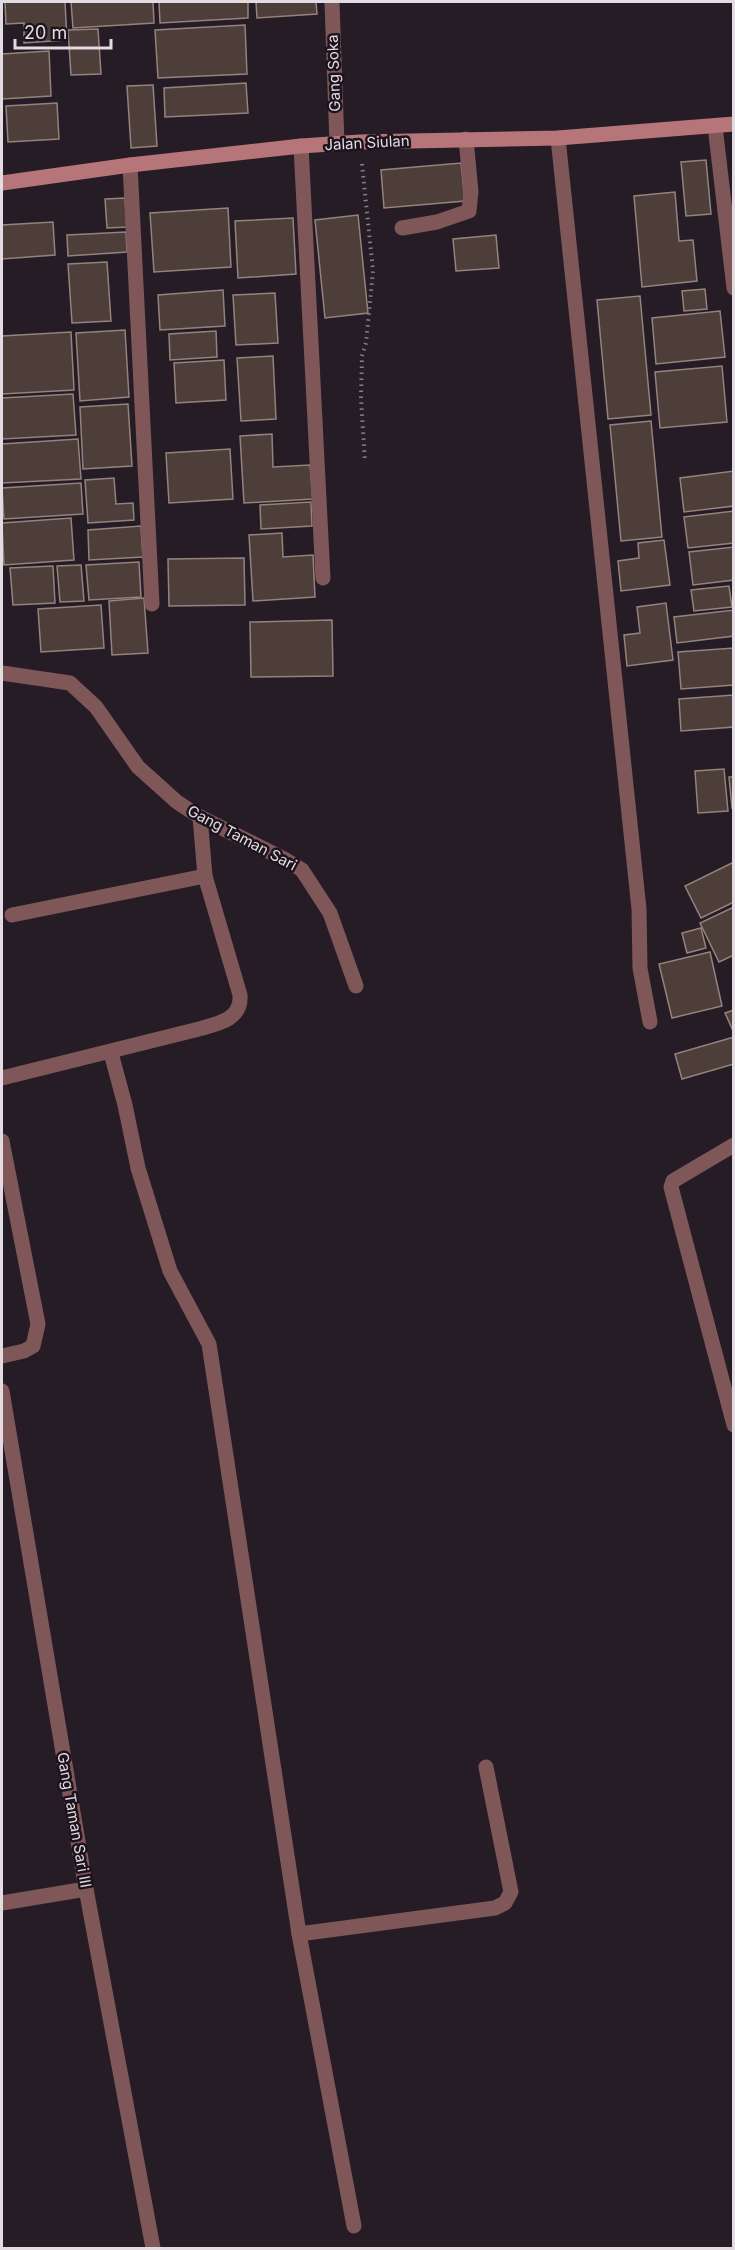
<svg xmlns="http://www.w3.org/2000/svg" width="735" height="2250" font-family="Inter,sans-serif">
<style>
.building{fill:#4d3e3a;stroke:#94837d;stroke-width:1.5}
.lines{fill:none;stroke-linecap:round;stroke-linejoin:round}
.path{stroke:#877e87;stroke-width:4;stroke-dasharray:1.5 4.5;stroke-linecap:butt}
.lane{stroke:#805759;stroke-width:15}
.street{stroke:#805759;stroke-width:15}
.secondary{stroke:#b67679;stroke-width:15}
.labels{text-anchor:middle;stroke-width:5;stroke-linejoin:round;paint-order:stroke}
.street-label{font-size:15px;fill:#e2dbe2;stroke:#1c131c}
</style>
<rect width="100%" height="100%" fill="#261c26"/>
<!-- building -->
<g class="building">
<path d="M 5,2 L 65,2 L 67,40 L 24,43 L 24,23 L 6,24 Z"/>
<path d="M 71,2 L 153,2 L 154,23 L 73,28 Z"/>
<path d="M 159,2 L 248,2 L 248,18 L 160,23 Z"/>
<path d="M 256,2 L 316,2 L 317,14 L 257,18 Z"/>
<path d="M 245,25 L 247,74 L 158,78 L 155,30 Z"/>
<path d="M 98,29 L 101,74 L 71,75 L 68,30 Z"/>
<path d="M 49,51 L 51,96 L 2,99 L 2,54 Z"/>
<path d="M 246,83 L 248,113 L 165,117 L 164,88 Z"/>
<path d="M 153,85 L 157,146 L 131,148 L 127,86 Z"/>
<path d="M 57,103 L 59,139 L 8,142 L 6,106 Z"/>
<path d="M 706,160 L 711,214 L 686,216 L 681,162 Z"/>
<path d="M 461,163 L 465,201 L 384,208 L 381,170 Z"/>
<path d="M 675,192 L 679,241 L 693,240 L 697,281 L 642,287 L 634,196 Z"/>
<path d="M 125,198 L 127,227 L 107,228 L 105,199 Z"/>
<path d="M 228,208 L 231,267 L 154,272 L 150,213 Z"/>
<path d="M 358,215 L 368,313 L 325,318 L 315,220 Z"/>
<path d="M 293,218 L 296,274 L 238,278 L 235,221 Z"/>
<path d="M 53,222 L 55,255 L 2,259 L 2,225 Z"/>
<path d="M 126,232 L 127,252 L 68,256 L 67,235 Z"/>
<path d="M 496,235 L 499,268 L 456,271 L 453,239 Z"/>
<path d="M 107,262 L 111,321 L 72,323 L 68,264 Z"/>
<path d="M 705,289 L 707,309 L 684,311 L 682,291 Z"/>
<path d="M 223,290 L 225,326 L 160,330 L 158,295 Z"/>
<path d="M 275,293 L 278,343 L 236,345 L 233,295 Z"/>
<path d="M 640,296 L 651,415 L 608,419 L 597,300 Z"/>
<path d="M 720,311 L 725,357 L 656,364 L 652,318 Z"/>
<path d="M 125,330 L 129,397 L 80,401 L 76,333 Z"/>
<path d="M 216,331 L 217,357 L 170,360 L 169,334 Z"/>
<path d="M 71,332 L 74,390 L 2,394 L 2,336 Z"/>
<path d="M 273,356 L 276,419 L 241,421 L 237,358 Z"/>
<path d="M 224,360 L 226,400 L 176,403 L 174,363 Z"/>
<path d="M 722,366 L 727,422 L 660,428 L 655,372 Z"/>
<path d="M 73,394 L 76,435 L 2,439 L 2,398 Z"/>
<path d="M 128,404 L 132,466 L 83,469 L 80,407 Z"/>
<path d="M 651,421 L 662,537 L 621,541 L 610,425 Z"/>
<path d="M 272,434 L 273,467 L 310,465 L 313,499 L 244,503 L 240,436 Z"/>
<path d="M 78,439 L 81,479 L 2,483 L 2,444 Z"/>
<path d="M 230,449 L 233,499 L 169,503 L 166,453 Z"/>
<path d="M 734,471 L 734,506 L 684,512 L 680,478 Z"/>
<path d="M 114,478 L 116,504 L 133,503 L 134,520 L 88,523 L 85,480 Z"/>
<path d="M 81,483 L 83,514 L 4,519 L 2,488 Z"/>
<path d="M 311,502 L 312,526 L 261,529 L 260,505 Z"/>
<path d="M 734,511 L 734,543 L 688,548 L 684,517 Z"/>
<path d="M 71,518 L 74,560 L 4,565 L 2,523 Z"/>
<path d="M 141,526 L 143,557 L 89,560 L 88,530 Z"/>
<path d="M 282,533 L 283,557 L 313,555 L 315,597 L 253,601 L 249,535 Z"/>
<path d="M 664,540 L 670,585 L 621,591 L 618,561 L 639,558 L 638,543 Z"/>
<path d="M 734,547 L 734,580 L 693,585 L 689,552 Z"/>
<path d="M 244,558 L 245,605 L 169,606 L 168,559 Z"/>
<path d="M 139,562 L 141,597 L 89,600 L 86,565 Z"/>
<path d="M 81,565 L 84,601 L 60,602 L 57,566 Z"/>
<path d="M 53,566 L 55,603 L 13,605 L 10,568 Z"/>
<path d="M 729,586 L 732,607 L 694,611 L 691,590 Z"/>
<path d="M 144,598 L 148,653 L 112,655 L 109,601 Z"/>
<path d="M 666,603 L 673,660 L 627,666 L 624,635 L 640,633 L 637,607 Z"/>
<path d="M 101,605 L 104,648 L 41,652 L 38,609 Z"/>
<path d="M 734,610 L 734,636 L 677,643 L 674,617 Z"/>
<path d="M 332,620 L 333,676 L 251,677 L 250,622 Z"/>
<path d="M 734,648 L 734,685 L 681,689 L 678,652 Z"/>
<path d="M 734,695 L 734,727 L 681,731 L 679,699 Z"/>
<path d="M 724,769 L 728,811 L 698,813 L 695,771 Z"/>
<path d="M 729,777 L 734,777 L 734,808 L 732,808 Z"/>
<path d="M 734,862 L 734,902 L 701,918 L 685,886 Z"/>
<path d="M 734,907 L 734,955 L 719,962 L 700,923 Z"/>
<path d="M 701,928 L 706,948 L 687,953 L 682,933 Z"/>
<path d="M 710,952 L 722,1006 L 672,1018 L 659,964 Z"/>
<path d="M 734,1010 L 734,1033 L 725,1013 Z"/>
<path d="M 734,1037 L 734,1064 L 682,1079 L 675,1054 Z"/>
</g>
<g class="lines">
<!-- path -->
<path class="path" d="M 362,164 L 373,271 L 366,343 L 362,356 L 361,399 L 365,462"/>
<!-- lane -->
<path class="lane" d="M 402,228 L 437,222 L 469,211 L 471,192 L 466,139"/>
<!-- street -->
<g class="street">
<path d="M 332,2 L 337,144"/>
<path d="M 715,126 L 734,288"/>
<path d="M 558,138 L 639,909 L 640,968 L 650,1022"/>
<path d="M 301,146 L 323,578"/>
<path d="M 130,165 L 152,604"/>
<path d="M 2,673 L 70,683 L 96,707 L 138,767 L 177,802 L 200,817 L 286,860 L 302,870 L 330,913 L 356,986"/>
<path d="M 12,915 L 205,876"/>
<path d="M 111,1053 L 125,1105 L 138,1168 L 170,1271 L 209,1344 L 299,1934 L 354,2226"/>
<path d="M 2,1078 L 195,1030 C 215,1024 242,1021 240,995 L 205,876 L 200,817"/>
<path d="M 2,1141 L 38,1324 L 33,1346 L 24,1351 L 2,1356"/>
<path d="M 734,1145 L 673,1181 L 671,1187 L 734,1425"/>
<path d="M 2,1391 L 86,1889 L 153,2248"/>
<path d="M 2,1903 L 86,1889"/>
<path d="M 299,1934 L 495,1908 L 505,1903 L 511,1892 L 486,1767"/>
</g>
<!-- secondary -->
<path class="secondary" d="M 2,183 L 130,165 L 301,146 L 360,142 L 558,138 L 734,124"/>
</g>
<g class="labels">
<!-- street labels -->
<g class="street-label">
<text transform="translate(334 73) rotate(-92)" y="5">Gang Soka</text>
<text transform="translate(367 143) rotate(-3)" y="5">Jalan Siulan</text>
<text transform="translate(242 838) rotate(28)" y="5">Gang Taman Sari</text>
<text transform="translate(74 1820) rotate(80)" y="5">Gang Taman Sari III</text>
</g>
</g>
<!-- border -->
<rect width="735" height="2250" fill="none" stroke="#e2dbe2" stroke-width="6"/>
<!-- scale -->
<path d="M15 39v9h96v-9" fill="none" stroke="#e2dbe2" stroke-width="3"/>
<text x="24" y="39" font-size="18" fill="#e2dbe2" stroke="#1c131c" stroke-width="4.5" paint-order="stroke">20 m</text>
</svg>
